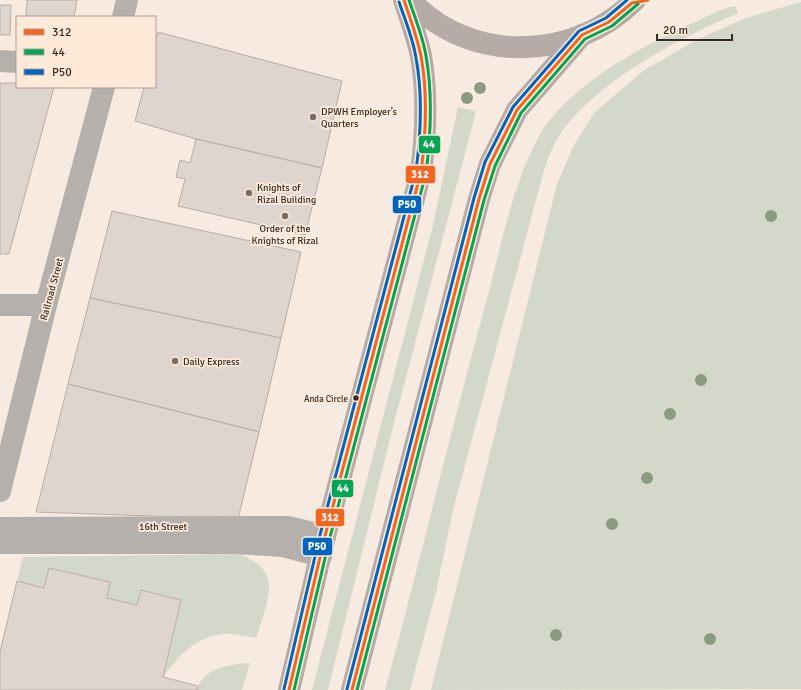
<svg xmlns="http://www.w3.org/2000/svg" width="801" height="690" font-family="Signika,sans-serif">
<style>
.green{fill:#d4d8ca}
.building{fill:#dfd5cf;stroke:#b7aca7}
.lines{fill:none;stroke-linecap:round;stroke-linejoin:round}
.minor{stroke:#b6b0ad;stroke-width:22}
.highway{stroke:#b6aba6;stroke-width:22}
.bus-1-casing{stroke:#ffead9;stroke-width:6}
.bus-2-casing{stroke:#ffead9;stroke-width:6}
.bus-3-casing{stroke:#ffead9;stroke-width:6}
.bus-1{stroke:#f26522;stroke-width:3}
.bus-2{stroke:#00a651;stroke-width:3}
.bus-3{stroke:#0065bd;stroke-width:3}
.tree{fill:#8b9b81}
.poi-dot{fill:#786f67;stroke:#ffead9;stroke-width:1.5}
.bus-dot{fill:#342c25;stroke:#ffead9;stroke-width:1.5}
.labels{text-anchor:middle;stroke-width:3.5;stroke-linejoin:round;paint-order:stroke}
.bus-label{font-size:9px;fill:#342c25;stroke:#ffead9;text-anchor:end}
.poi-label{font-size:10px;fill:#342c25;stroke:#ffead9;text-anchor:start}
.street-label{font-size:10px;fill:#342c25;stroke:#ffead9}
.line-badge{stroke:#ffead9;stroke-width:1.5}
.badge-label{font-size:11px;text-anchor:middle;font-weight:bold;fill:#fff}
</style>
<rect width="100%" height="100%" fill="#f7ebe1"/>
<!-- green -->
<g class="green">
<path d="M 801,2 L 801,689 L 431,690 L 557,184 L 574,145 L 594,113 L 643,71 L 696,40 L 746,18 Z"/>
<path d="M 735,6 L 738,12 L 736,14 C 679,38 604,78 565,127 C 555,140 549,155 544,170 L 453,510 L 436,592 L 410,690 L 385,690 C 420,562 450,433 485,306 C 500,252 511,188 538,138 C 565,87 645,44 697,21 C 709,16 722,8 735,6 Z"/>
<path d="M 458,107 L 476,111 L 467,146 L 394,423 L 328,690 L 312,690 L 433,225 Z"/>
<path d="M 240,554 C 250,559 263,565 267,576 C 274,591 261,622 256,638 C 246,636 232,633 222,634 C 194,638 179,656 163,677 L 181,600 L 141,590 L 137,605 L 107,598 L 110,582 L 49,568 L 44,588 L 17,581 L 23,557 Z"/>
<path d="M 250,663 L 242,690 L 197,690 C 202,668 231,664 250,663 Z"/>
</g>
<!-- building -->
<g class="building">
<path d="M 27,0 L 77,0 L 74,17 L 26,17 Z"/>
<path d="M 0,5 L 11,5 L 10,35 L 0,35 Z"/>
<path d="M 158,32 L 342,81 L 322,168 L 196,139 L 135,121 L 144,87 L 155,87 L 155,42 Z"/>
<path d="M 0,83 L 17,83 L 17,87 L 54,87 L 9,254 L 0,254 Z"/>
<path d="M 196,139 L 322,168 L 305,235 L 178,206 L 185,179 L 176,177 L 180,160 L 190,163 Z"/>
<path d="M 112,211 L 301,252 L 281,338 L 90,298 Z"/>
<path d="M 90,298 L 281,338 L 259,432 L 68,384 Z"/>
<path d="M 68,384 L 259,432 L 238,519 L 36,512 Z"/>
<path d="M 49,568 L 110,582 L 107,598 L 137,605 L 141,590 L 181,600 L 163,677 L 198,686 L 197,690 L 0,690 L 0,652 L 17,581 L 44,588 Z"/>
</g>
<g class="lines">
<!-- minor -->
<g class="minor">
<path d="M 123,17 L 127,0"/>
<path d="M 0,61 L 17,62"/>
<path d="M 0,305 L 46,305"/>
<path d="M 0,491 L 46,305 L 104,87"/>
<path d="M 0,528 L 288,527 L 325,536"/>
<path d="M 0,543 L 234,543 L 283,546 L 321,556"/>
</g>
<!-- highway -->
<g class="highway">
<path d="M 410,0 C 470,65 575,61 635,0"/>
<path d="M 289,690 L 325,536 L 421,172 C 426,133 428,95 421,56 C 417,37 410,18 404,0"/>
<path d="M 352,690 L 479,199 L 490,164 L 517,110 L 582,35"/>
</g>
<!-- bus-1 casing -->
<g class="bus-1-casing">
<g id="bus-1">
<path d="M 289,690 L 325,536 L 421,172 C 426,134 428,94 421,56 C 417,37 410,18 404,0"/>
<path d="M 352,690 L 479,199 L 490,164 L 517,110 L 582,35 L 609,22 L 632,3 L 648,0"/>
</g>
</g>
<!-- bus-2 casing -->
<g class="bus-2-casing">
<g id="bus-2">
<path d="M 294,690 L 330,537 L 426,173 C 431,134 433,95 426,56 C 423,37 415,18 409,0"/>
<path d="M 357,690 L 484,200 L 495,166 L 521,113 L 585,39 L 612,26 L 638,4"/>
</g>
</g>
<!-- bus-3 casing -->
<g class="bus-3-casing">
<g id="bus-3">
<path d="M 284,689 L 320,535 L 416,171 C 421,133 423,95 416,58 C 413,38 405,20 399,2"/>
<path d="M 347,689 L 474,198 L 485,162 L 513,107 L 579,31 L 606,18 L 627,0"/>
</g>
</g>
<!-- bus-1 -->
<use href="#bus-1" class="bus-1"/>
<!-- bus-2 -->
<use href="#bus-2" class="bus-2"/>
<!-- bus-3 -->
<use href="#bus-3" class="bus-3"/>
</g>
<!-- trees -->
<g class="tree">
<circle cx="480" cy="88" r="6"/>
<circle cx="467" cy="98" r="6"/>
<circle cx="771" cy="216" r="6"/>
<circle cx="701" cy="380" r="6"/>
<circle cx="670" cy="414" r="6"/>
<circle cx="647" cy="478" r="6"/>
<circle cx="612" cy="524" r="6"/>
<circle cx="556" cy="635" r="6"/>
<circle cx="710" cy="639" r="6"/>
</g>
<!-- markers -->
<g class="poi-dot">
<circle cx="313" cy="117" r="4"/>
<circle cx="249" cy="193" r="4"/>
<circle cx="285" cy="216" r="4"/>
<circle cx="175" cy="361" r="4"/>
</g>
<circle class="bus-dot" cx="356" cy="398" r="3.5"/>
<g class="labels">
<!-- bus labels -->
<g class="bus-label">
<text x="348" y="402">Anda Circle</text>
</g>
<!-- poi labels -->
<g class="poi-label">
<text x="321" y="115">DPWH Employer’s<tspan x="321" dy="12">Quarters</tspan></text>
<text x="257" y="191">Knights of<tspan x="257" dy="12">Rizal Building</tspan></text>
<text x="285" y="232" text-anchor="middle">Order of the<tspan x="285" dy="12">Knights of Rizal</tspan></text>
<text x="183" y="365">Daily Express</text>
</g>
<!-- street labels -->
<g class="street-label">
<text transform="translate(51 289) rotate(-75)" y="4">Railroad Street</text>
<text x="163" y="530">16th Street</text>
</g>
</g>
<g class="line-badge">
<rect x="418" y="135" width="23" height="19" rx="4" fill="#00a651"/>
<rect x="405" y="165" width="31" height="19" rx="4" fill="#f26522"/>
<rect x="392" y="195" width="30" height="19" rx="4" fill="#0065bd"/>
<rect x="331" y="479" width="23" height="19" rx="4" fill="#00a651"/>
<rect x="315" y="508" width="30" height="19" rx="4" fill="#f26522"/>
<rect x="302" y="537" width="31" height="19" rx="4" fill="#0065bd"/>
</g>
<g class="badge-label">
<text x="429" y="148">44</text>
<text x="420" y="178">312</text>
<text x="407" y="208">P50</text>
<text x="343" y="492">44</text>
<text x="330" y="521">312</text>
<text x="317" y="550">P50</text>
</g>
<!-- legend -->
<rect x="16" y="16" width="140" height="72" fill="#ffead9" stroke="#ae9e91"/>
<rect x="24" y="29" width="20" height="6" fill="#f26522" stroke="#ae9e91"/>
<text x="52" y="36" font-size="12" fill="#342c25">312</text>
<rect x="24" y="49" width="20" height="6" fill="#00a651" stroke="#ae9e91"/>
<text x="52" y="56" font-size="12" fill="#342c25">44</text>
<rect x="24" y="69" width="20" height="6" fill="#0065bd" stroke="#ae9e91"/>
<text x="52" y="76" font-size="12" fill="#342c25">P50</text>
<!-- scale -->
<path d="M657 34v6h75v-6" fill="none" stroke="#342c25" stroke-width="2"/>
<text x="663" y="34" font-size="12" fill="#342c25" stroke="#ffead9" stroke-width="3" paint-order="stroke">20 m</text>
</svg>
